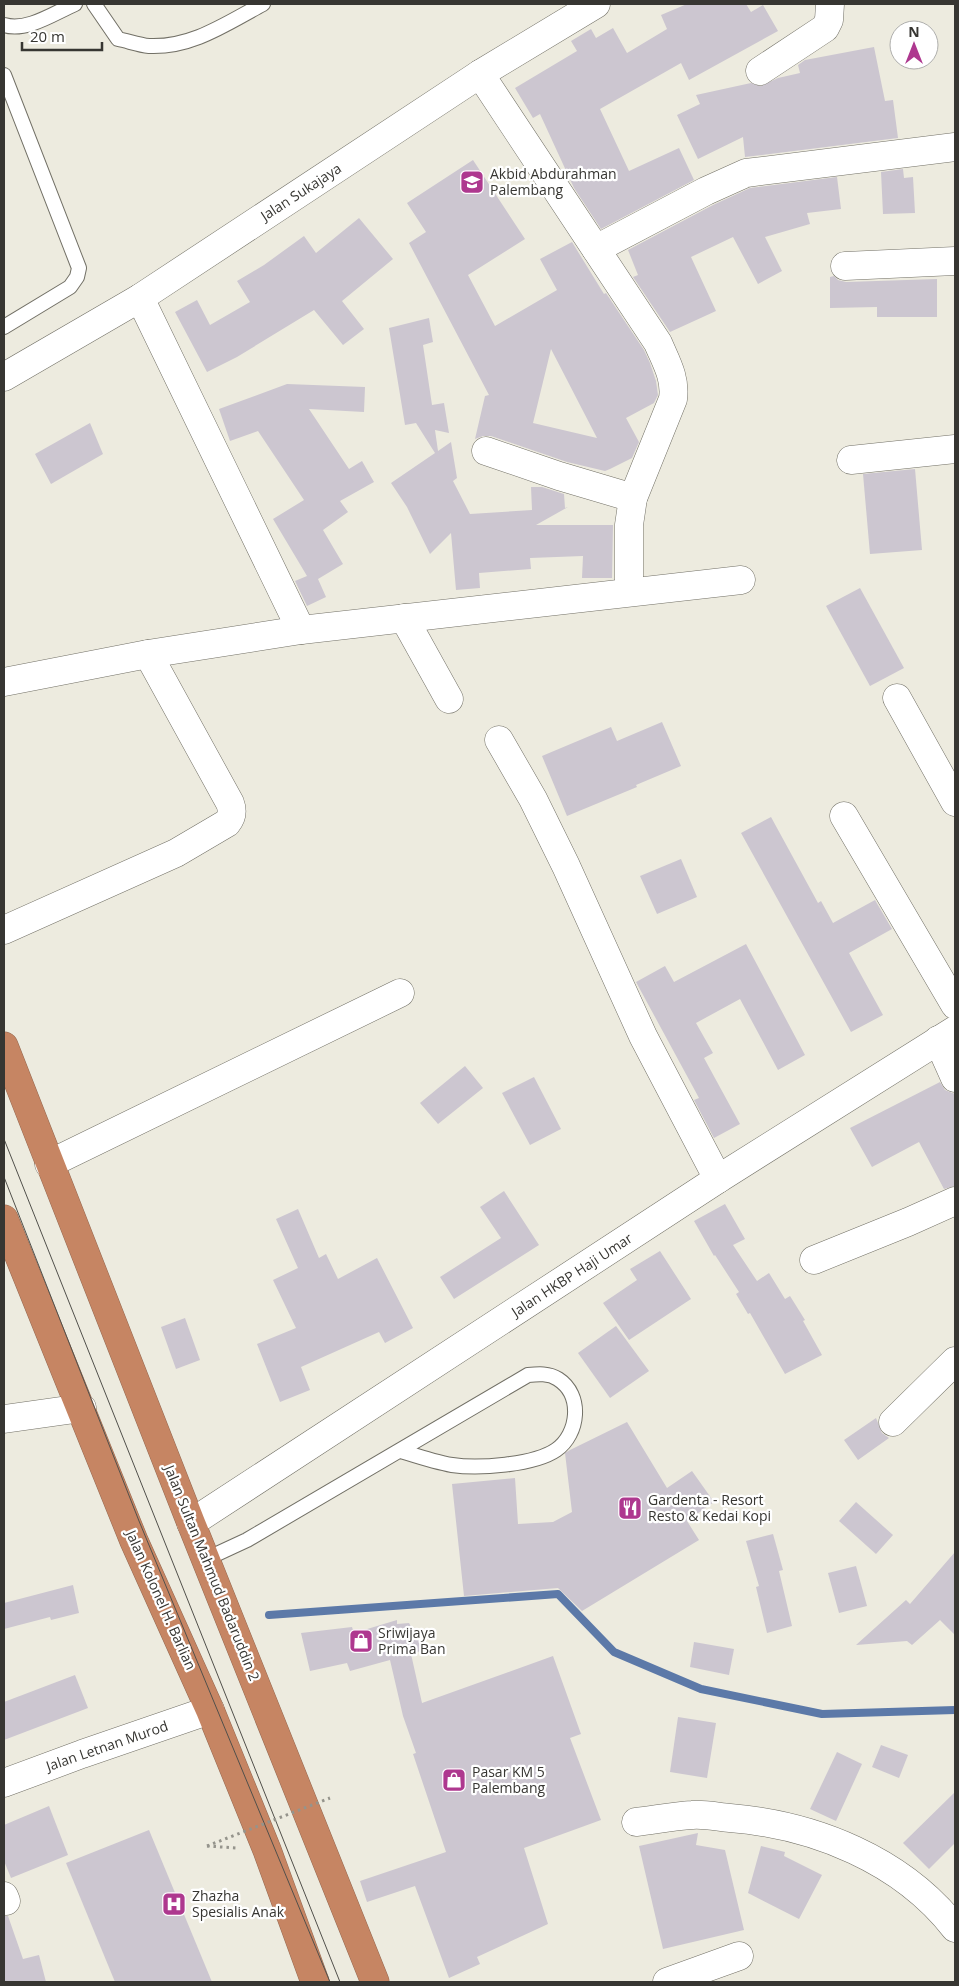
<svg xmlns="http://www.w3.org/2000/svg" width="959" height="1986" font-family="'Open Sans',sans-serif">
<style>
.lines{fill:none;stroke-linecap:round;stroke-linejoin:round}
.stream{stroke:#5c79a8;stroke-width:8}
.building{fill:#ccc6d0;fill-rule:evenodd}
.lane-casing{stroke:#727066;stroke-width:16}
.street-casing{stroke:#727066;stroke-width:29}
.secondary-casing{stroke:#727066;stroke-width:29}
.highway-casing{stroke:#946952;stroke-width:29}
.path{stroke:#95948c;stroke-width:3;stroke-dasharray:2.5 4;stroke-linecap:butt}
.lane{stroke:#fff;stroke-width:14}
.street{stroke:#fff;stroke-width:28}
.secondary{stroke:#fff;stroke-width:28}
.highway{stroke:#c68563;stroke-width:28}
.tram{stroke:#51504b;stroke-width:1}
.path-bridge{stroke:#95948c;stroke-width:3;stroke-dasharray:2.5 4;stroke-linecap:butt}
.labels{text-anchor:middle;stroke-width:4.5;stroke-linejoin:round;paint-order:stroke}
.poi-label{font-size:14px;fill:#373632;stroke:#fff;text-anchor:start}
.street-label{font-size:14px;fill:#373632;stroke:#fff}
</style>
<rect width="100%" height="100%" fill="#edebdf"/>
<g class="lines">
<!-- stream -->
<path class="stream" d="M 269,1615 L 558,1594 L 614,1652 L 701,1689 L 822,1714 L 955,1710"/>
</g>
<!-- building -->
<g class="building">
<path d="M 687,4 L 746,4 L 751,12 L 763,5 L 778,31 L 689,80 L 681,63 L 600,109 L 629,171 L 679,148 L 694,180 L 601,229 L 574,188 L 540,114 L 533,118 L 515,88 L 577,51 L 571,41 L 591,29 L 596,38 L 613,28 L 627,53 L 667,29 L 661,15 Z"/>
<path d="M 874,47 L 885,101 L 893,100 L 898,138 L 745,157 L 743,137 L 698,159 L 677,115 L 700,104 L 696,95 L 751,83 L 761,86 L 778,78 L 800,73 L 798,65 L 805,60 Z"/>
<path d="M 473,160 L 525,239 L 468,275 L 495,326 L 557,290 L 540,259 L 572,242 L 604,294 L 606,293 L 644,350 L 650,363 L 656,381 L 658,395 L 654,403 L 626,418 L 639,442 L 632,458 L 610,469 L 605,471 L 567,462 L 491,436 L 483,436 L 475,439 L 485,396 L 489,395 L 409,243 L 426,232 L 407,203 ZM 551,349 L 597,438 L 533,423 Z"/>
<path d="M 903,169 L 904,178 L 913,177 L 915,213 L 883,214 L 881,172 Z"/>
<path d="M 837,177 L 841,209 L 807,213 L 810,224 L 765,237 L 782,271 L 758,284 L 733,237 L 691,257 L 716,311 L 670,332 L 633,277 L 638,275 L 628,250 L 713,205 L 750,188 Z"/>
<path d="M 359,218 L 393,259 L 342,301 L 364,329 L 343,345 L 314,310 L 237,357 L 207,372 L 175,312 L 197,300 L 210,325 L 250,302 L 237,281 L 264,265 L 304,236 L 316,253 Z"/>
<path d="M 834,276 L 838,280 L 846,282 L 937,279 L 937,317 L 877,317 L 877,307 L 830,308 L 830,277 Z"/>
<path d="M 429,318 L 433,342 L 423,345 L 432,405 L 444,403 L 449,433 L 435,430 L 438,451 L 451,442 L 457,478 L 453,481 L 470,514 L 532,510 L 531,487 L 542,487 L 564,494 L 565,508 L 568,507 L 536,525 L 613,525 L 612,578 L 582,578 L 583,556 L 530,558 L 531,569 L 479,573 L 480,588 L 456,590 L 451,533 L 430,554 L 407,507 L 391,483 L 435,453 L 416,423 L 405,425 L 389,328 Z"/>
<path d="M 287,384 L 365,387 L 364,412 L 309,409 L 349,469 L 362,461 L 374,482 L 340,501 L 348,512 L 323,530 L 343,564 L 318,579 L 326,597 L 307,606 L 295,581 L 307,576 L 273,519 L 304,500 L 258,431 L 230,441 L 219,409 Z"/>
<path d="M 90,423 L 103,454 L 51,484 L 35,454 Z"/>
<path d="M 915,469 L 922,550 L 870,554 L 863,474 Z"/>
<path d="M 860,588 L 904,668 L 870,686 L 826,606 Z"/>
<path d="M 662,722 L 681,766 L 636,785 L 637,787 L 567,816 L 542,756 L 611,727 L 617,741 Z"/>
<path d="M 771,817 L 818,903 L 821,901 L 833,923 L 875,900 L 892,929 L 849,953 L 883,1015 L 851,1032 L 741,833 Z"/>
<path d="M 681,859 L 697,897 L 657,914 L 640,876 Z"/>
<path d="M 746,944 L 805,1055 L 778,1070 L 740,999 L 696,1023 L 713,1053 L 704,1058 L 740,1124 L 714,1138 L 694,1100 L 699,1098 L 636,982 L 665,966 L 674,982 Z"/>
<path d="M 465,1066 L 483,1088 L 438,1124 L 420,1103 Z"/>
<path d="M 534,1077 L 561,1129 L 530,1145 L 502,1093 Z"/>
<path d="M 940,1082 L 945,1090 L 955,1094 L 955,1186 L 944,1189 L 919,1142 L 872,1167 L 850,1128 Z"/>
<path d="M 504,1191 L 539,1245 L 454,1299 L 440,1277 L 501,1238 L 480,1207 Z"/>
<path d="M 725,1204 L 745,1239 L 733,1245 L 757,1281 L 769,1273 L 785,1299 L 790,1296 L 805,1320 L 803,1321 L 822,1355 L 785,1374 L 750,1313 L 748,1314 L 736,1294 L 739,1292 L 715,1255 L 714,1256 L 694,1221 Z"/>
<path d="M 298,1209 L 319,1258 L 326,1254 L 338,1279 L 377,1258 L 413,1328 L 385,1343 L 379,1332 L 301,1367 L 310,1390 L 280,1402 L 257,1344 L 296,1328 L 273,1280 L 298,1268 L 276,1219 Z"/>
<path d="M 660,1251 L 691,1299 L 629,1340 L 603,1303 L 637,1280 L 630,1269 Z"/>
<path d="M 185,1318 L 200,1360 L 176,1369 L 161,1327 Z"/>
<path d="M 616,1326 L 649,1371 L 610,1398 L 578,1353 Z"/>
<path d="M 876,1418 L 882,1433 L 889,1438 L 858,1460 L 844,1440 Z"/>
<path d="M 627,1422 L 667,1488 L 692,1471 L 714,1502 L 687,1521 L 699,1540 L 582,1611 L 558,1588 L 464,1596 L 452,1484 L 515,1478 L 518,1524 L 553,1522 L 572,1512 L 565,1453 L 570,1450 Z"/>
<path d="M 856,1502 L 893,1535 L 876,1554 L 839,1521 Z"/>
<path d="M 773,1534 L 783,1570 L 779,1571 L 792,1626 L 767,1633 L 756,1587 L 759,1586 L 746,1541 Z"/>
<path d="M 955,1552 L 955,1635 L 940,1620 L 912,1645 L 907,1641 L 856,1645 L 906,1600 L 910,1604 Z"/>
<path d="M 856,1566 L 867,1606 L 839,1613 L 828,1573 Z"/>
<path d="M 73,1585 L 79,1613 L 51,1620 L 50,1617 L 4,1629 L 4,1603 Z"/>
<path d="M 397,1620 L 397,1624 L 409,1623 L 424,1650 L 411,1654 L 422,1703 L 553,1656 L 581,1734 L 570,1738 L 601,1820 L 524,1848 L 548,1924 L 477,1957 L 480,1964 L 449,1978 L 415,1886 L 367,1902 L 360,1881 L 446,1852 L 413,1754 L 416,1753 L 403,1716 L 390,1660 L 350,1671 L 347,1663 L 310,1671 L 301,1633 L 352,1627 L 354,1633 Z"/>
<path d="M 694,1642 L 734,1649 L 729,1675 L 690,1667 Z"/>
<path d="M 75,1675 L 88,1708 L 4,1740 L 4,1702 Z"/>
<path d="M 678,1717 L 716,1723 L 707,1778 L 670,1772 Z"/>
<path d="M 881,1745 L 908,1755 L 899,1778 L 872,1767 Z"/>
<path d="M 837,1752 L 862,1764 L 836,1821 L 810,1809 Z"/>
<path d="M 955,1792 L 955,1843 L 929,1869 L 903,1843 Z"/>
<path d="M 49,1806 L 68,1855 L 11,1878 L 4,1861 L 4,1825 Z"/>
<path d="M 149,1830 L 212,1982 L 115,1982 L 66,1863 Z"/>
<path d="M 698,1833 L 696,1845 L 725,1850 L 744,1930 L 663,1949 L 639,1846 Z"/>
<path d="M 761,1846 L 785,1852 L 784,1856 L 822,1875 L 799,1919 L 748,1893 Z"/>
<path d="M 4,1916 L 8,1916 L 23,1959 L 39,1955 L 46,1982 L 4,1982 Z"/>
</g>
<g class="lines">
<!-- lane casing -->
<g class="lane-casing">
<g id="lane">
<path d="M 94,4 L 118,39 C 128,41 139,45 149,46 C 192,48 227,23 263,4"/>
<path d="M 4,25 C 27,32 54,13 75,4"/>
<path d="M 4,75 L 79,268 L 77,277 L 70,287 L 4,327"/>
<path d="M 206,1559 L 247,1540 L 528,1375 C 538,1374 549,1373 558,1379 C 583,1395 579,1434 556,1450 C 534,1465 478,1469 452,1465 C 435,1462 417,1456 401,1451"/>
</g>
</g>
<!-- street casing -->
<g class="street-casing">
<g id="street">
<path d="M 760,71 L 825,28 L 829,20 L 830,4"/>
<path d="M 480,74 L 658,343 C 666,362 676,378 673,399 L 633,498 L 629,525 L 629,591"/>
<path d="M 596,249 L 706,191 L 746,173 L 955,147"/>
<path d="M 845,266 L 955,261"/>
<path d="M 140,298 L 301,630"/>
<path d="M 4,377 L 140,298 L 480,74 L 596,4"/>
<path d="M 486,451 L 559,476 L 633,498"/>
<path d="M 851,460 L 955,449"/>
<path d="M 404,618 L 449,699"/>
<path d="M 4,682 L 148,654 L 301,630 L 741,580"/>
<path d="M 897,698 L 955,802"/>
<path d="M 499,740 L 533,799 L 566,866 L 643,1036 L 718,1179"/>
<path d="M 844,816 L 955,1005"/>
<path d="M 4,930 L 176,853 L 227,823 C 232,817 233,811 230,803 L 148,654"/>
<path d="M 938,1040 L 955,1078"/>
<path d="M 49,1164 L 400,993"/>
<path d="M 814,1260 L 908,1222 L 955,1201"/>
<path d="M 4,1419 L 82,1408"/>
<path d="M 893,1422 L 955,1361"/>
<path d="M 191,1523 L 718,1179 L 955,1030"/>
<path d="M 636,1822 C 654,1820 673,1816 692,1815 C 705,1814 718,1817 730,1818 C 815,1825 902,1860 955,1928"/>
<path d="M 4,1896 L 6,1901"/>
<path d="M 667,1982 L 739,1956"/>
</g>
</g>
<!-- secondary casing -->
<g class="secondary-casing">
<path id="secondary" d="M 4,1783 L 82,1754 L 210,1710"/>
</g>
<!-- highway casing -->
<g class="highway-casing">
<g id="highway">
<path d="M 4,1046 L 191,1523 L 375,1982"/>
<path d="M 4,1219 L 134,1541 L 210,1710 L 267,1850 L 315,1982"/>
</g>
</g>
<!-- path -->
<path class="path" d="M 207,1846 L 236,1848"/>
<!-- lane -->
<use href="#lane" class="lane"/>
<!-- street -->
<use href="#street" class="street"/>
<!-- secondary -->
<use href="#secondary" class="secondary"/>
<!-- highway -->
<use href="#highway" class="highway"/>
<!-- tram -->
<g class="tram">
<path d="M 4,1139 L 340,1982"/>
<path d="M 4,1177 L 139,1521 L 330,1982"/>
</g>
<!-- path-bridge -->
<path class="path-bridge" d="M 207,1846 L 330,1798"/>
</g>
<!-- icons -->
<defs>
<g id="university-square" transform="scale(1.25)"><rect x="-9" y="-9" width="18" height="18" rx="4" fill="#ae388f" stroke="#fff"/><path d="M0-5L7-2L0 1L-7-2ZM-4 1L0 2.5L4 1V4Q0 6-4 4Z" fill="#fff"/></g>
<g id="restaurant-square" transform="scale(1.25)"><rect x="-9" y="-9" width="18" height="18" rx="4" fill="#ae388f" stroke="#fff"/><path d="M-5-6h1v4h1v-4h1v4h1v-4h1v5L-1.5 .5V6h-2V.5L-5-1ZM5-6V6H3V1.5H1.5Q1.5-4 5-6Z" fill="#fff"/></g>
<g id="shop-square" transform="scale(1.25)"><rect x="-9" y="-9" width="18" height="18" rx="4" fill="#ae388f" stroke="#fff"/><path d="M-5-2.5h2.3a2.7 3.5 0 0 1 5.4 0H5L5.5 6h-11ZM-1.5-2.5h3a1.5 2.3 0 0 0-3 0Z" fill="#fff"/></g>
<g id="hospital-square" transform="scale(1.25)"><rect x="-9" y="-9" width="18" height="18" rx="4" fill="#ae388f" stroke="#fff"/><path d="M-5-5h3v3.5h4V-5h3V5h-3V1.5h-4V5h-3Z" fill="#fff"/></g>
</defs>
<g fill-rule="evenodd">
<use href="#university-square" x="472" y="182"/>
<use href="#restaurant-square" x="630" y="1508"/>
<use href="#shop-square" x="361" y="1641"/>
<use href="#shop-square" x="454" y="1780"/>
<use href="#hospital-square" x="174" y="1904"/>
</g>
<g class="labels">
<!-- poi labels -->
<g class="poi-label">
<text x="490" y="179">Akbid Abdurahman<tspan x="490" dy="16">Palembang</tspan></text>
<text x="648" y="1505">Gardenta - Resort<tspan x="648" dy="16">Resto &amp; Kedai Kopi</tspan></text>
<text x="378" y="1638">Sriwijaya<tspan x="378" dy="16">Prima Ban</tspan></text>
<text x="472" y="1777">Pasar KM 5<tspan x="472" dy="16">Palembang</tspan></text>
<text x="192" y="1901">Zhazha<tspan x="192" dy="16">Spesialis Anak</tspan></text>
</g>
<!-- street labels -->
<g class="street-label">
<text transform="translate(301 192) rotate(-33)" y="5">Jalan Sukajaya</text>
<text transform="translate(572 1275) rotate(-33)" y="5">Jalan HKBP Haji Umar</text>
<text transform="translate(212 1573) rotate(68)" y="5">Jalan Sultan Mahmud Badaruddin 2</text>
<text transform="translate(161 1600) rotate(66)" y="5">Jalan Kolonel H. Barlian</text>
<text transform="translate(107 1746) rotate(-19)" y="5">Jalan Letnan Murod</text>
</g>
</g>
<!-- border -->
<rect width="959" height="1986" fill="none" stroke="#373632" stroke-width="10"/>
<!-- north arrow -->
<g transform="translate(914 45)"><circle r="24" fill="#ffffff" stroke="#afafad"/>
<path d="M0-4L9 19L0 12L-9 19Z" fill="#ae388f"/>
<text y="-8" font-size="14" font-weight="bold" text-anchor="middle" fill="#373632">N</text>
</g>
<!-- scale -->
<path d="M22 42v8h80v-8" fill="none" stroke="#373632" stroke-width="2.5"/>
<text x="30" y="42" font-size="15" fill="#373632" stroke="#ffffff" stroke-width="4" paint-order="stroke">20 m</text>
</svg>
